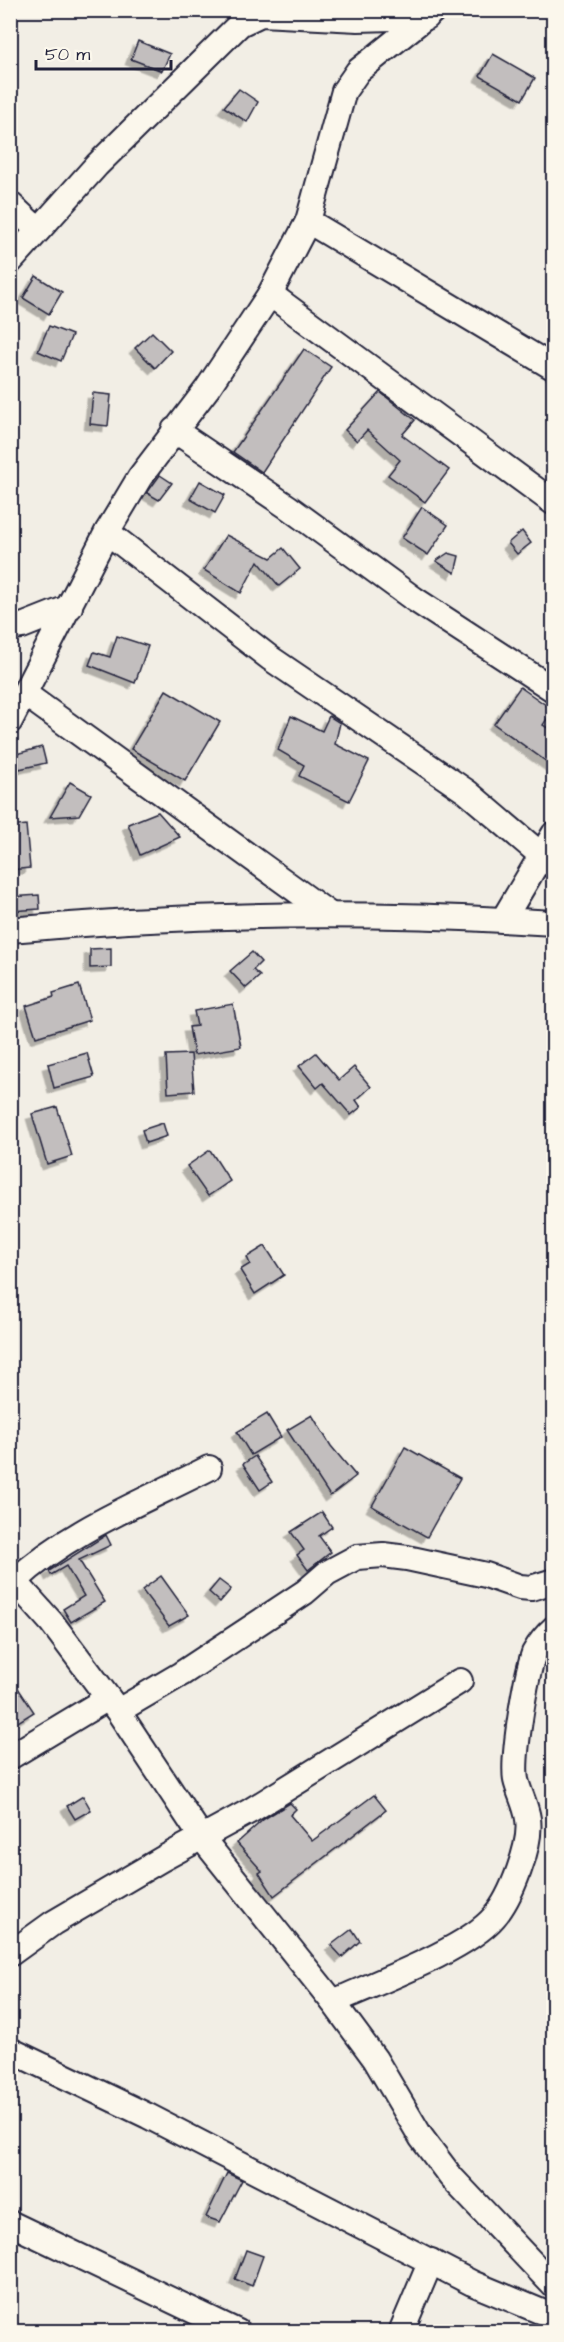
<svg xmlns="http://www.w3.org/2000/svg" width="564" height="2342" font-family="'Architects Daughter',sans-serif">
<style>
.building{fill:#c2bebe;stroke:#22223b;stroke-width:1.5;filter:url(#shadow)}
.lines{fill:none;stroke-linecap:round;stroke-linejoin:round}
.minor-casing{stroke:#22223b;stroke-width:28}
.minor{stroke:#fbf7ec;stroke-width:24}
</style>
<defs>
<filter id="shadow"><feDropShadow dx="-5.5" dy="5.5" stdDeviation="0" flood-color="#0004"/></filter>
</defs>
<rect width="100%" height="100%" fill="#f2eee5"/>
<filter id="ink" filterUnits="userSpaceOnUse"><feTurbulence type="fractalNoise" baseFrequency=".0167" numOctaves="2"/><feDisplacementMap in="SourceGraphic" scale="12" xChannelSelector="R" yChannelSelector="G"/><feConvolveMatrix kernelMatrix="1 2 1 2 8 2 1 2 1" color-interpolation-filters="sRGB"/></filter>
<g filter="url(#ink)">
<!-- building -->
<g class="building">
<path d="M 138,41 L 170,54 L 162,71 L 131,59 Z"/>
<path d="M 493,54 L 535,78 L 522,100 L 480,76 Z"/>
<path d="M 239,89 L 258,102 L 247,122 L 224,107 Z"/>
<path d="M 36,276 L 62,292 L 49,314 L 23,298 Z"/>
<path d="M 49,326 L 72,335 L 61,361 L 38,351 Z"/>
<path d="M 152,332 L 171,351 L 155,368 L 135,348 Z"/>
<path d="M 304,349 L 331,367 L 262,472 L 233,452 Z"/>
<path d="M 380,392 L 415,420 L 402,435 L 449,470 L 425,502 L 388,475 L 400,460 L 367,430 L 357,441 L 345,430 Z"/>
<path d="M 93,393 L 111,395 L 108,426 L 90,424 Z"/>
<path d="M 160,475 L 172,483 L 159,500 L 147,493 Z"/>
<path d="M 200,481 L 225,495 L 215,513 L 190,499 Z"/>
<path d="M 422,507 L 448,525 L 428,555 L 402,538 Z"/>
<path d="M 522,531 L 531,543 L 517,554 L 508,543 Z"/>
<path d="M 226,535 L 271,558 L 283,548 L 300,569 L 279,586 L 258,561 L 241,593 L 204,570 Z"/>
<path d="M 448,553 L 459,556 L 455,573 L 436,561 Z"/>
<path d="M 117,636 L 148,646 L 135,683 L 89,665 L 94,652 L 110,657 Z"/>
<path d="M 520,687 L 553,710 L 543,725 L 554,732 L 554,767 L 494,724 Z"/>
<path d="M 166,690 L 220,722 L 185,781 L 131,749 Z"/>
<path d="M 291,716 L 322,731 L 329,716 L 340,723 L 335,744 L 369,761 L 349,801 L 299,776 L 304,765 L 278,750 Z"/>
<path d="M 42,747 L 46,763 L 19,769 L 16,754 Z"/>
<path d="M 70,782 L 91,794 L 79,815 L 50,817 Z"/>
<path d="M 158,812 L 180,837 L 140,855 L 128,824 Z"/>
<path d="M 26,825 L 30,868 L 10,870 L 10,827 Z"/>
<path d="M 39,895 L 40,909 L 10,911 L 10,897 Z"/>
<path d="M 111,948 L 111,967 L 90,968 L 90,949 Z"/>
<path d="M 252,952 L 261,962 L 253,970 L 260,976 L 246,988 L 230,971 Z"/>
<path d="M 79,985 L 90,1020 L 36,1037 L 26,1006 L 54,997 L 53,993 Z"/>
<path d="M 233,1004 L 241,1047 L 194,1055 L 189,1027 L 197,1026 L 194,1011 Z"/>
<path d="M 87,1053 L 94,1077 L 54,1088 L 48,1064 Z"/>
<path d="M 316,1053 L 339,1080 L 354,1067 L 371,1087 L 356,1100 L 361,1107 L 351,1115 L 323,1083 L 317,1088 L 299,1066 Z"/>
<path d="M 191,1054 L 194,1091 L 168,1093 L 166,1055 Z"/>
<path d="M 57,1107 L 72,1156 L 47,1164 L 32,1114 Z"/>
<path d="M 163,1123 L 167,1136 L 146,1143 L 142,1130 Z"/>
<path d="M 210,1150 L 230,1181 L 208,1196 L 187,1166 Z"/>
<path d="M 265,1246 L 284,1275 L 255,1294 L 240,1270 L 250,1264 L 247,1257 Z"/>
<path d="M 267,1414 L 281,1437 L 251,1455 L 237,1432 Z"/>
<path d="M 312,1415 L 331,1446 L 356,1476 L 330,1496 L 287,1430 Z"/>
<path d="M 405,1447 L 460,1478 L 427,1537 L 372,1506 Z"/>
<path d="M 255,1456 L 272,1482 L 260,1490 L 243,1464 Z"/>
<path d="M 322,1512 L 332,1527 L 319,1536 L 331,1552 L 308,1570 L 297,1555 L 304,1550 L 291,1532 Z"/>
<path d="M 106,1535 L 111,1545 L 79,1560 L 105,1602 L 71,1622 L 63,1609 L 84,1596 L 66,1566 L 51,1575 L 49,1571 Z"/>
<path d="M 161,1576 L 189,1615 L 169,1626 L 142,1590 Z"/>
<path d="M 219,1580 L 231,1589 L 220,1602 L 209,1592 Z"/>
<path d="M 10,1676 L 34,1712 L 10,1727 Z"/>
<path d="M 374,1795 L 386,1810 L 274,1896 L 259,1873 L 262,1871 L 237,1843 L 264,1819 L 290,1803 L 296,1809 L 290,1815 L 312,1841 Z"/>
<path d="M 83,1796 L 91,1810 L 75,1819 L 67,1806 Z"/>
<path d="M 352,1929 L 360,1941 L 342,1957 L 331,1945 Z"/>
<path d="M 227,2173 L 242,2180 L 220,2222 L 206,2217 Z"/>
<path d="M 246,2250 L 263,2256 L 252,2286 L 235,2279 Z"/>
</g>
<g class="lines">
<!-- minor casing -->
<g class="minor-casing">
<g id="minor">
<path d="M 10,204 L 38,230"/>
<path d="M 308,221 L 554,368"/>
<path d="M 10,262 L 97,165 L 240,24 L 261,14 L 358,19 L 427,17"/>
<path d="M 270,294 L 554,503"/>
<path d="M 174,430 L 288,507 L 414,599 L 554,690"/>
<path d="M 107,532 L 270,658 L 467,792 L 554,866"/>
<path d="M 10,628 L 22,626 L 70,607"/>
<path d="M 25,694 L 329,914"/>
<path d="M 10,721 L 107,532 L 140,477 L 207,389 L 270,294 L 308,221 L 344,91 L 358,71 L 434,10"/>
<path d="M 503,920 L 554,834"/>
<path d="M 10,930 C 191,913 372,911 554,923"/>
<path d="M 10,1576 L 52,1623 L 118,1711 L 202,1838 L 333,2002 L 375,2059 L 421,2137 L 451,2177 L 554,2286"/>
<path d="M 15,1581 C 69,1530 143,1502 209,1468"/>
<path d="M 118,1711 L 181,1674 L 305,1592 L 327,1573 L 357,1557 L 383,1555 L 407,1558 L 486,1575 L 520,1587 L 531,1588 L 554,1581"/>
<path d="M 10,1757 L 108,1698"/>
<path d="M 10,1954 L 53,1923 L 162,1859 L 250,1811 L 460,1681"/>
<path d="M 333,2002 C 375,1983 466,1950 494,1917 C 511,1898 532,1844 528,1819 C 526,1805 519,1793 516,1780 C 512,1757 526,1675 534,1653 C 539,1644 546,1635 554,1628"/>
<path d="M 10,2050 L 148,2116 L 472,2283 L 554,2317"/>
<path d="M 10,2223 L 238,2332"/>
<path d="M 401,2332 L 431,2261"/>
</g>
</g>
<!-- minor -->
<use href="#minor" class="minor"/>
</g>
</g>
<!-- margin -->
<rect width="564" height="2342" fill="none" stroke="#fbf7ec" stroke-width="36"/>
<rect x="18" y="18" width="528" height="2306" fill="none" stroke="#22223b" stroke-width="2" filter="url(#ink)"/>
<!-- scale -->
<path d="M36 60v9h135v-9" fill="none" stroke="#22223b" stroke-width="3"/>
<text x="45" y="60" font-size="18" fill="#22223b" stroke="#fbf7ec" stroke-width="4.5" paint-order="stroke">50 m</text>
</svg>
